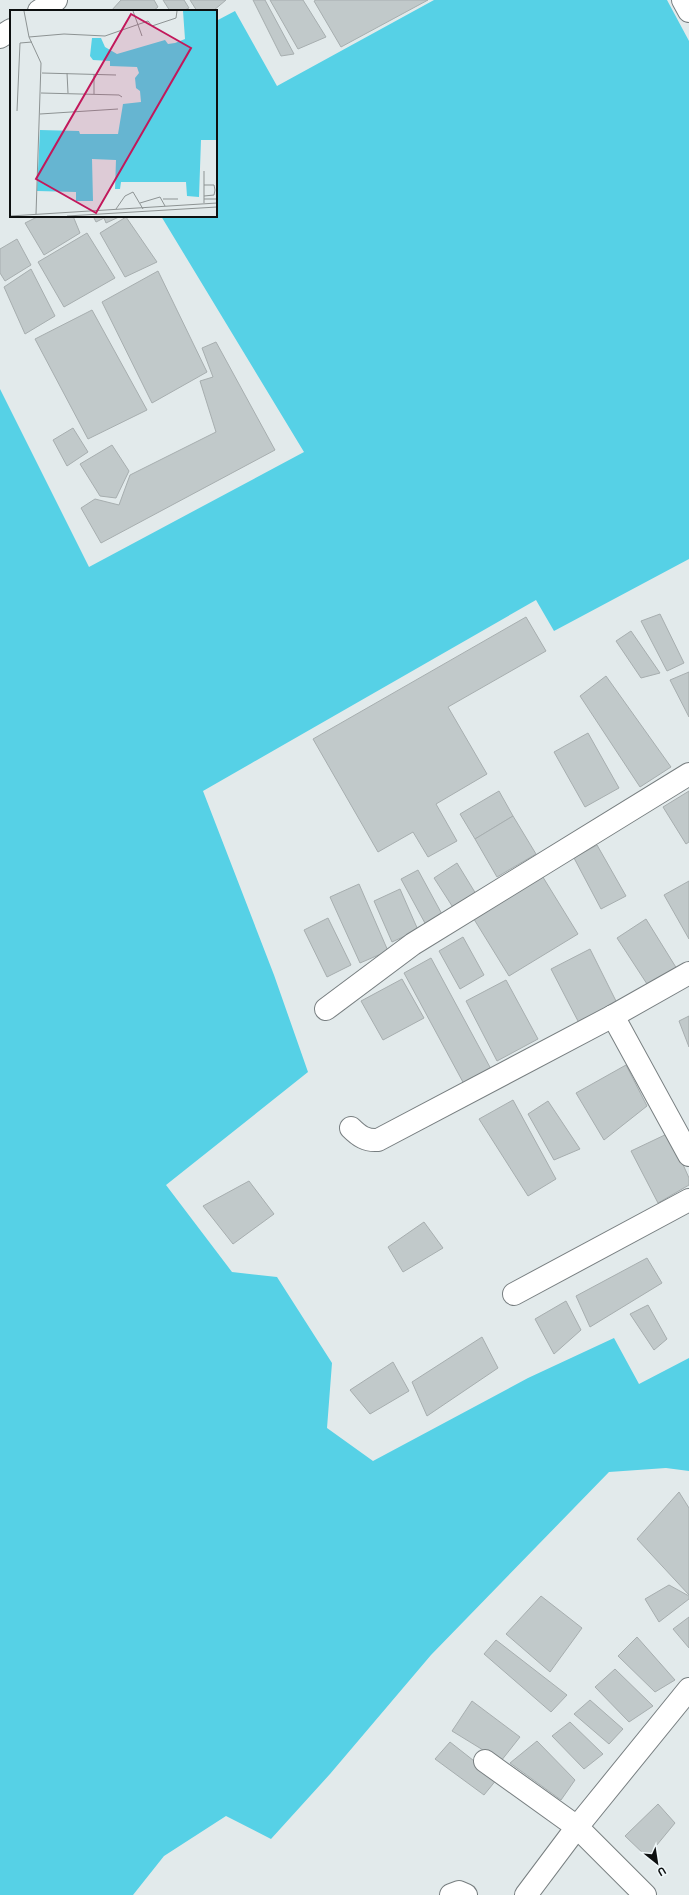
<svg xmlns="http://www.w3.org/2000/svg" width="689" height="1895" font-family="Ubuntu,sans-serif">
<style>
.green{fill:#56d1e6}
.building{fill:#c1c9ca;stroke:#a7aeaf}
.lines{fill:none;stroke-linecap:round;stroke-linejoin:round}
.minor-casing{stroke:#787f81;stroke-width:24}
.trunk-casing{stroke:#787f81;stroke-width:24}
.minor{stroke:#fff;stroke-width:22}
.trunk{stroke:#fff;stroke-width:22}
.inset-river{fill:none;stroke:#46aec0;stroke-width:2}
.inset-road{fill:none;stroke:#8d9393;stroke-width:1}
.view{fill:#c2185b;fill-opacity:0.15;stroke:#c2185b;stroke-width:2}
.inset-edge{fill:none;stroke:#0d1010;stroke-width:2}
</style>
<rect width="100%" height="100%" fill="#e2eaeb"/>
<!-- green -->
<path class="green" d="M 434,0 L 667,0 L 689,41 L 689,559 L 554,631 L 536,600 L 203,791 L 274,975 L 308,1072 L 166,1185 L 232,1272 L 277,1277 L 332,1363 L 327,1428 L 373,1461 L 528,1378 L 614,1338 L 639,1384 L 689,1358 L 689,1471 L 666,1468 L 609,1472 L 431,1655 L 330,1774 L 271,1839 L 226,1816 L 164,1856 L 133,1895 L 0,1895 L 0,389 L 89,567 L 304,452 L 161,216 L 216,216 L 216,21 L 235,11 L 277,86 Z"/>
<!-- building -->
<g class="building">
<path d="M 121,0 L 154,0 L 158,7 L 153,11 L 111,11 Z"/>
<path d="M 163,0 L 184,0 L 189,8 L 183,11 L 170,11 Z"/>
<path d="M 190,0 L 226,0 L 213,11 L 197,11 Z"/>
<path d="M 253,0 L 265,0 L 294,54 L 281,56 Z"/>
<path d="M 270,0 L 303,0 L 326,37 L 298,49 Z"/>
<path d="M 316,0 L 428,0 L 341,47 L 314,1 Z"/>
<path d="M 39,216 L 73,216 L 80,233 L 44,255 L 25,223 Z"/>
<path d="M 93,216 L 121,216 L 106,223 L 104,218 L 96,222 Z"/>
<path d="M 126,217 L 157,262 L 125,277 L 100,233 Z"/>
<path d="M 87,233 L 115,278 L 64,307 L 38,262 Z"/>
<path d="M 17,239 L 31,265 L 5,281 L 0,273 L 0,249 Z"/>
<path d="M 31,269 L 55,316 L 25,334 L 4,287 Z"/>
<path d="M 158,271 L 207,372 L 152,403 L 102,302 Z"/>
<path d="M 92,310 L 147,410 L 88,439 L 35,339 Z"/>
<path d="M 216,342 L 275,450 L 101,543 L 81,508 L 95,499 L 119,505 L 130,475 L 216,432 L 200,381 L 213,377 L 202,348 Z"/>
<path d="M 73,428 L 88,452 L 67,466 L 53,440 Z"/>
<path d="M 112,445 L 129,471 L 116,498 L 100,496 L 80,464 Z"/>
<path d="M 660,614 L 684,663 L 667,671 L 641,621 Z"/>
<path d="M 526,617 L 546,651 L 448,707 L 487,774 L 436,804 L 457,841 L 428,857 L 413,832 L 378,852 L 313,739 Z"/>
<path d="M 631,631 L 660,673 L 641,678 L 616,641 Z"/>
<path d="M 689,672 L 689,717 L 670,680 Z"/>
<path d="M 606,676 L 671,767 L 640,787 L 580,696 Z"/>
<path d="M 588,733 L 619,788 L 585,807 L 554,752 Z"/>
<path d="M 499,791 L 513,816 L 475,839 L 460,814 Z"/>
<path d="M 689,791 L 689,842 L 686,844 L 663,807 Z"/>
<path d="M 513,816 L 536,854 L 497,877 L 475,839 Z"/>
<path d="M 597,845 L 626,896 L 601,909 L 574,858 Z"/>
<path d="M 457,863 L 476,894 L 454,909 L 434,878 Z"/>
<path d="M 418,870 L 443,916 L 426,925 L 401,879 Z"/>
<path d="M 541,874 L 578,934 L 509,976 L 472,916 Z"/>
<path d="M 689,881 L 689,939 L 664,895 Z"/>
<path d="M 359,884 L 388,951 L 360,963 L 330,897 Z"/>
<path d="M 400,889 L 418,930 L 392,942 L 374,901 Z"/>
<path d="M 328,918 L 351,965 L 327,977 L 304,930 Z"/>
<path d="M 646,919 L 677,969 L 649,987 L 617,938 Z"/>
<path d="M 463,937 L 484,975 L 460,989 L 439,951 Z"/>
<path d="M 590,949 L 617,1003 L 579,1023 L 551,969 Z"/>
<path d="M 431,958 L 491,1069 L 464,1084 L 404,973 Z"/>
<path d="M 402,979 L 424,1018 L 383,1040 L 361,1001 Z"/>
<path d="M 506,980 L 538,1039 L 497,1061 L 466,1001 Z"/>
<path d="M 689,1016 L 689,1047 L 679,1021 Z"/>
<path d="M 626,1065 L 647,1106 L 604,1140 L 576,1093 Z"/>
<path d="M 513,1100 L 556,1179 L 528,1196 L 479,1119 Z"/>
<path d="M 548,1101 L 580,1149 L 554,1160 L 528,1114 Z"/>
<path d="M 669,1133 L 689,1178 L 689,1185 L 658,1203 L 631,1151 Z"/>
<path d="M 249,1181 L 274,1214 L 233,1244 L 203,1206 Z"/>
<path d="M 424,1222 L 443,1248 L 403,1272 L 388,1247 Z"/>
<path d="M 647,1258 L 662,1283 L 590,1327 L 576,1296 Z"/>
<path d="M 566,1301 L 581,1330 L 554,1354 L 535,1319 Z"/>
<path d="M 648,1305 L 667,1339 L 654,1350 L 630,1314 Z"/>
<path d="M 482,1337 L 498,1368 L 427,1416 L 412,1382 Z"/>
<path d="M 393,1362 L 409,1391 L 370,1414 L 350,1390 Z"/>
<path d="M 679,1492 L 689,1508 L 689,1595 L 637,1539 Z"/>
<path d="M 669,1585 L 689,1596 L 689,1599 L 659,1622 L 645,1599 Z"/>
<path d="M 541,1596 L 582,1628 L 550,1672 L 506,1634 Z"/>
<path d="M 689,1617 L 689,1648 L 673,1629 Z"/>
<path d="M 637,1637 L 675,1680 L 655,1692 L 618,1656 Z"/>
<path d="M 496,1640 L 567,1695 L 551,1712 L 484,1654 Z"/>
<path d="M 615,1669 L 653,1706 L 629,1722 L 595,1687 Z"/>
<path d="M 590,1700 L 623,1729 L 609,1744 L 574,1714 Z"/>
<path d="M 472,1701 L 520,1737 L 501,1761 L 452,1731 Z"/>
<path d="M 570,1722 L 603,1754 L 584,1769 L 552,1736 Z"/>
<path d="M 537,1741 L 575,1780 L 561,1800 L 510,1763 Z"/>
<path d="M 450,1742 L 497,1779 L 484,1795 L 435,1759 Z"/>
<path d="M 658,1804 L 675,1823 L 647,1857 L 625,1836 Z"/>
</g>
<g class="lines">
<!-- minor casing -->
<g class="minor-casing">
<g id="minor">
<path d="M 683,0 L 689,11"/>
<path d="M 326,1009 L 413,944 L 689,774"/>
<path d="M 613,1016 L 689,1155"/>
<path d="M 351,1128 C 359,1136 366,1141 378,1140 L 613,1016 L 689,973"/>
<path d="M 514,1294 L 689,1200"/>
<path d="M 485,1761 L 577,1827 L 645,1895"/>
<path d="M 451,1895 L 459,1892 L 466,1895"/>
<path d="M 526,1895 L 577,1827 L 689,1689"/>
</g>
</g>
<!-- trunk casing -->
<g class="trunk-casing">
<g id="trunk">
<path d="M 39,11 L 56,0"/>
<path d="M 0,37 L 11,30"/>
</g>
</g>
<!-- minor -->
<use href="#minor" class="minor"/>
<!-- trunk -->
<use href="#trunk" class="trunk"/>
</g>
<!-- overview -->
<g transform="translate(10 10)">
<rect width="207" height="207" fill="#e2eaeb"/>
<path d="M 173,1 L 207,1 L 207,130 L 191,130 L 189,187 L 177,186 L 176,172 L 111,172 L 110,179 L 105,179 L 106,150 L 82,149 L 83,191 L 66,191 L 66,182 L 27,181 L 30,120 L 69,121 L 70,124 L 108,124 L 113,94 L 131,92 L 130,81 L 126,78 L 125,68 L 129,63 L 127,57 L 100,56 L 100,51 L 83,50 L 80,46 L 82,28 L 91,28 L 95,37 L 107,44 L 155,30 L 158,34 L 165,33 L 175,29 Z" fill="#56d1e6"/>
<path class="inset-river" d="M 0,1 L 0,94"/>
<path class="inset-road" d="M 14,1 L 19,27 L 31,53 L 26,204M 123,1 L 132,26M 19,27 L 54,24 L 95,26 L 138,11 L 142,16 L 166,8 L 167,1M 32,63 L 106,65M 57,63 L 58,83M 31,83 L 109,85 L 112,87M 84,84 L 84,64M 7,101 L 10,33 L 22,32M 30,104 L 108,99M 194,161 L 194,193M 194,175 L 204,175 L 205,180 L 204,185 L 194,186M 153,189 L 168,189M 194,189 L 207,189M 130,193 L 150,187 L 155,196M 106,199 L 115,186 L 123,182 L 133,199M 0,206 L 207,193M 57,206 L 207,197"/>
<path class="view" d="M 121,4 L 181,38 L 86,203 L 26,169 Z"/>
<rect width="207" height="207" class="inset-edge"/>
</g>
<!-- north arrow -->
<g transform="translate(657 1863) rotate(150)" stroke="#eff7f9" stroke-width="3" paint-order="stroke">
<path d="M0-3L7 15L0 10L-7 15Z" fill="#0d1010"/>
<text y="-6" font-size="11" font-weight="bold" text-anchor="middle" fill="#0d1010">U</text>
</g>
</svg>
